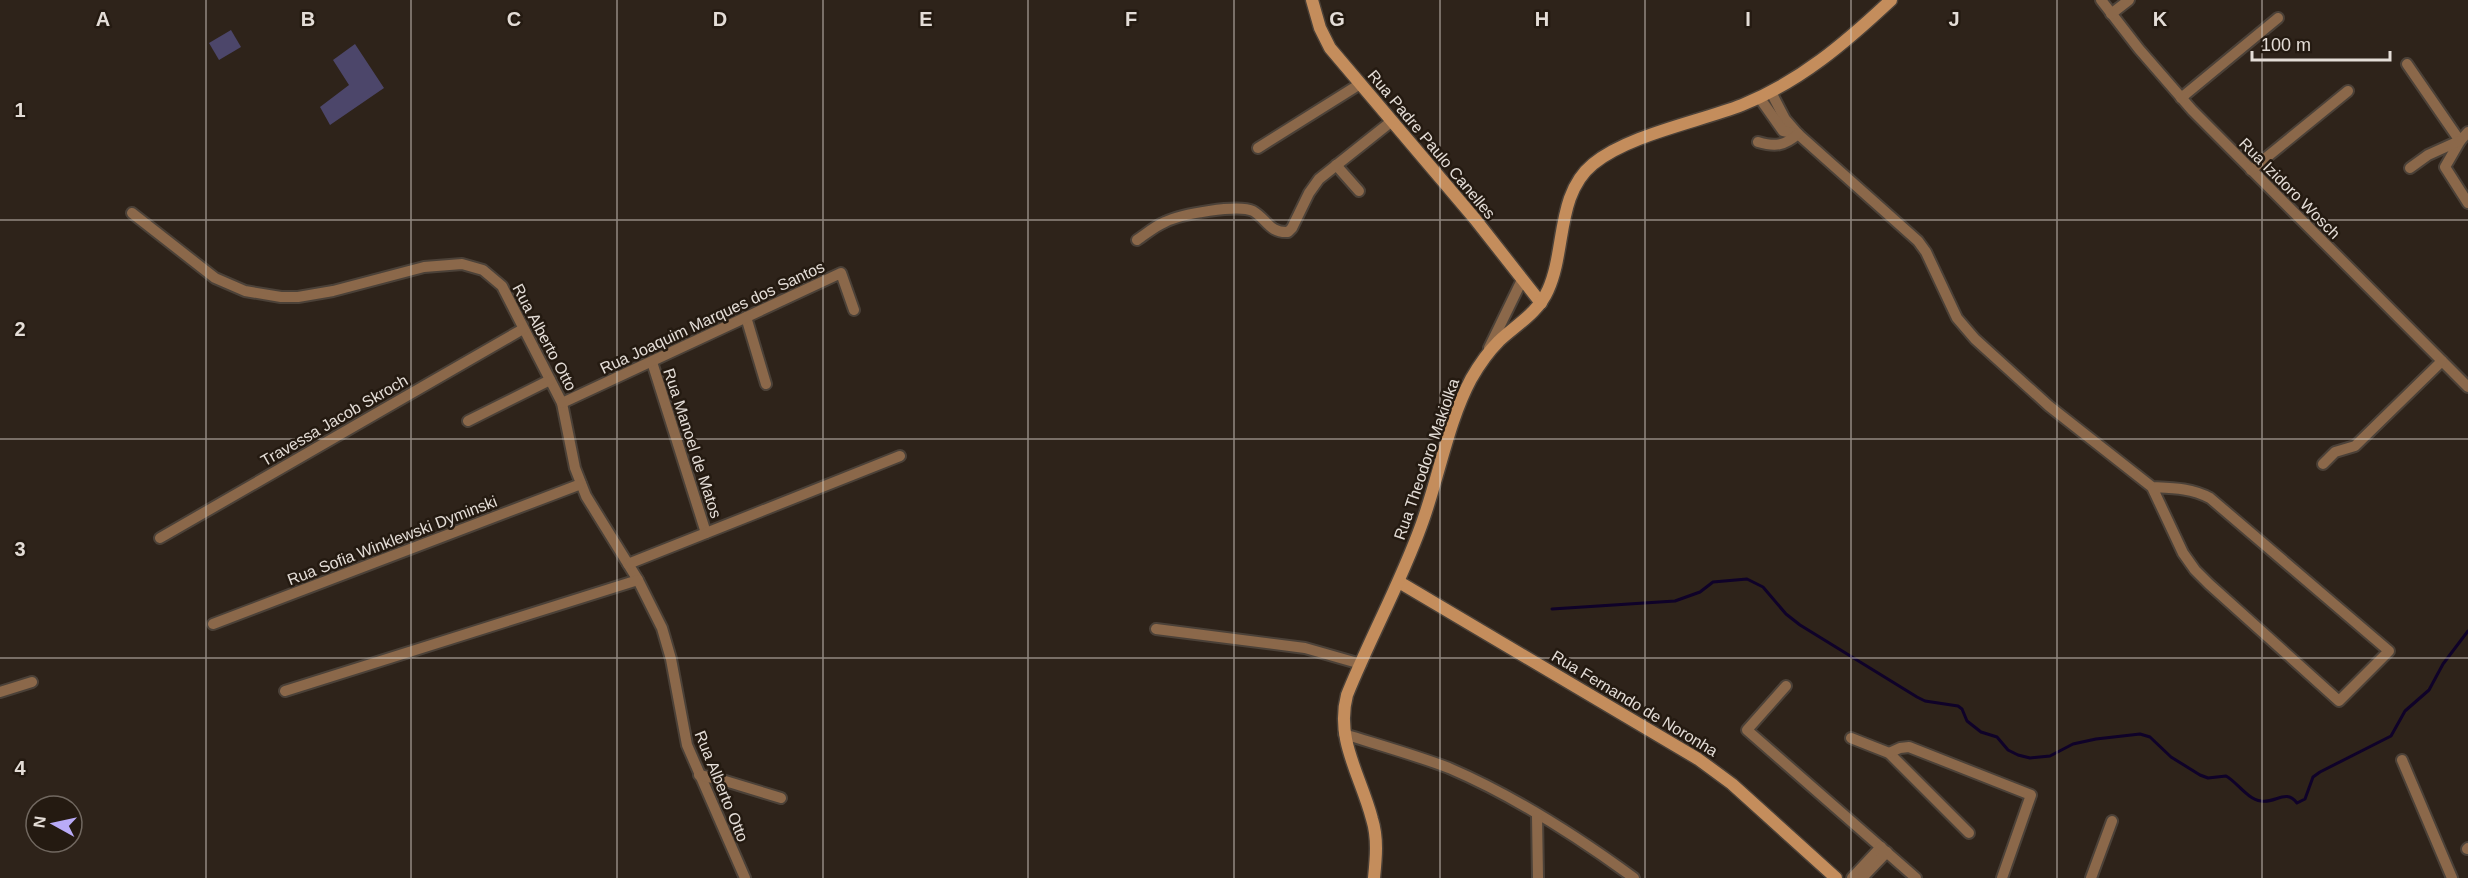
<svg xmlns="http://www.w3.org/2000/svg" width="2468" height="878" font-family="Helvetica,sans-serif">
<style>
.green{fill:#4c466a}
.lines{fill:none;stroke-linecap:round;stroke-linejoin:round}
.stream{stroke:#0f0229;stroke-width:3}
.street-casing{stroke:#4b4138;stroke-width:14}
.secondary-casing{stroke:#4b4138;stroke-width:15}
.street{stroke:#8b684a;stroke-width:10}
.secondary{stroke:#c48d5c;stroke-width:12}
.grid{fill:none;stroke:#e4ddd7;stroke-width:1.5;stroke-opacity:0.55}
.labels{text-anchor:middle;stroke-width:5;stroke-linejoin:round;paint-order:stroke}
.street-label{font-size:16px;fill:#e4ddd7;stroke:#241a11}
.grid-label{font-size:20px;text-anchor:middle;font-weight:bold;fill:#e4ddd7;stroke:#241a11;stroke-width:5;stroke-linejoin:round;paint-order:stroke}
</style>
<rect width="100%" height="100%" fill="#2e231a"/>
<!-- green -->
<g class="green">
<path d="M 231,30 L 241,47 L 219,60 L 209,43 Z"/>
<path d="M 355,44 L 384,88 L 330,125 L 320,107 L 349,85 L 333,60 Z"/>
</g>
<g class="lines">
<!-- stream -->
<path class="stream" d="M 1552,609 L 1675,601 L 1700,592 L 1713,582 L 1747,579 L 1763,587 L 1786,614 L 1800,625 L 1917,697 L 1925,701 L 1958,706 L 1962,709 L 1967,721 L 1981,732 L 1997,737 L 2008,750 L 2018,755 L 2030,758 L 2050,756 L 2073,744 L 2096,739 L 2140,734 L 2150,737 L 2171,757 L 2200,775 L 2208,778 L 2226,776 C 2237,782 2247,799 2261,801 C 2275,804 2286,788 2297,803 L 2305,799 L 2313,777 L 2320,772 L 2391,736 L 2405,711 L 2429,690 L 2443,664 L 2468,631"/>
<!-- street casing -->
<g class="street-casing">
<g id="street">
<path d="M 2101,0 L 2139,49 L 2192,110 L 2468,387"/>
<path d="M 2111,14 L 2129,0"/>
<path d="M 2407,64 L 2460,141"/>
<path d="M 1771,92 L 1785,119 L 1798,134 L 1918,241 L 1926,252 L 1957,318 L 1975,339 L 2049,406 L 2152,487 L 2183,553 L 2195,570 L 2209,584 L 2339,701 L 2389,651 L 2210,498 C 2191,488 2173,488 2152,487"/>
<path d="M 1759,97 L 1783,131 L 1798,134"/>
<path d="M 2181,98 L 2278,18"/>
<path d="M 2468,132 L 2460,141 L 2445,167 L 2468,203"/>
<path d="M 1758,142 C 1775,147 1784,146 1798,134"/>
<path d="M 1258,148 L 1360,84"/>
<path d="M 1336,165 L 1359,191"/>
<path d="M 2410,168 L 2428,155 L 2459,141"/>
<path d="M 2251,170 L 2348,91"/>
<path d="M 132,213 L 215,278 L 245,291 L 281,297 L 298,297 L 333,291 L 424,267 L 462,264 L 483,270 L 502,286 L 562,403 L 575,468 L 586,496 L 638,580 L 662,628 L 671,659 L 687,745 L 745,878"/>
<path d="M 1137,240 C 1146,234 1155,226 1165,222 C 1181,214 1238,204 1253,211 C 1267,219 1269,233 1288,232 L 1292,228 L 1309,193 L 1319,179 L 1392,121"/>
<path d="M 746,317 L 766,384"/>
<path d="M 1489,348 L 1522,280"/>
<path d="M 652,362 L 706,533"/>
<path d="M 562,403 L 841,273 L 854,310"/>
<path d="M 468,421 L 550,380"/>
<path d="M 2323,464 L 2335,452 L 2355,446 L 2442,361"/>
<path d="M 160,538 L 523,329"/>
<path d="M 628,564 L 900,456"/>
<path d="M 213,624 L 581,484"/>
<path d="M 1156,629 L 1305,648 L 1361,664"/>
<path d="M 1786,686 L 1747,730 L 1916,878"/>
<path d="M 285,691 L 638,580"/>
<path d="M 0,692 L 32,682"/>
<path d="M 1344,734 C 1379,745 1415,755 1449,768 C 1512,795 1578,837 1634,878"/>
<path d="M 1851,738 L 1889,753 L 1969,833"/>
<path d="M 1889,753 L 1900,748 L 1909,747 L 2031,795 L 2002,878"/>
<path d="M 2402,760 L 2452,878"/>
<path d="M 699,775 L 722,780 L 781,798"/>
<path d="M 1537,815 L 1538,878"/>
<path d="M 2467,849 L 2468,848"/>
<path d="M 1852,878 L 1881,847"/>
<path d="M 1862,878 L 1887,852"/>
<path d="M 2091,878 L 2112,821"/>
</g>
</g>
<!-- secondary casing -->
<g class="secondary-casing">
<g id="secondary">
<path d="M 1312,0 L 1320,28 L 1330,48 L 1475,219 L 1541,303"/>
<path d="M 1399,582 L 1698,759 L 1732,784 L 1836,878"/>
<path d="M 1374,878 C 1376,858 1378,838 1372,819 C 1361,776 1335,740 1347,695 C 1370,638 1400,584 1421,526 C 1439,478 1447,424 1471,379 C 1479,365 1488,352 1499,341 C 1516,325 1538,313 1548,290 C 1566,251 1556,194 1593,164 C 1628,135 1698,122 1742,105 C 1801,81 1845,43 1891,0"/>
</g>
</g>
<!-- street -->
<use href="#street" class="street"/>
<!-- secondary -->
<use href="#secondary" class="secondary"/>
</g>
<!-- grid -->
<path class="grid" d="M 206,0 L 206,878M 411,0 L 411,878M 617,0 L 617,878M 823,0 L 823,878M 1028,0 L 1028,878M 1234,0 L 1234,878M 1440,0 L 1440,878M 1645,0 L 1645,878M 1851,0 L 1851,878M 2057,0 L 2057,878M 2262,0 L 2262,878M 0,220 L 2468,220M 0,439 L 2468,439M 0,658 L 2468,658"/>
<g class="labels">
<!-- street labels -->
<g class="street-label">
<text transform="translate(1432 144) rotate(50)" y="6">Rua Padre Paulo Canelles</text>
<text transform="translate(2290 188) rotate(45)" y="6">Rua Izidoro Wosch</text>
<text transform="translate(712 317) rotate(-25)" y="6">Rua Joaquim Marques dos Santos</text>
<text transform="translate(545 337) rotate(62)" y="6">Rua Alberto Otto</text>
<text transform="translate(334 420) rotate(-30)" y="6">Travessa Jacob Skroch</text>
<text transform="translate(693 443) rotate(72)" y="6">Rua Manoel de Matos</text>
<text transform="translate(1426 459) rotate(-71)" y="6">Rua Theodoro Makiolka</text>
<text transform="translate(392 540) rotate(-21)" y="6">Rua Sofia Winklewski Dyminski</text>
<text transform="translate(1635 703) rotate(31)" y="6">Rua Fernando de Noronha</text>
<text transform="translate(722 786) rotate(68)" y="6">Rua Alberto Otto</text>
</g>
</g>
<g class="grid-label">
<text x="103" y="26">A</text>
<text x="308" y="26">B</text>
<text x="514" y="26">C</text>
<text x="720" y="26">D</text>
<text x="926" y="26">E</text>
<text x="1131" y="26">F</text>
<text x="1337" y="26">G</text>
<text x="1542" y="26">H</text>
<text x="1748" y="26">I</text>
<text x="1954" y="26">J</text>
<text x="2160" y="26">K</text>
<text x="20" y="117">1</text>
<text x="20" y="336">2</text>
<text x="20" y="556">3</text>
<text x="20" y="775">4</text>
</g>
<!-- north arrow -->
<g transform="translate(54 824) rotate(278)"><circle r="28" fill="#241a11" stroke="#716860" stroke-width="1.5"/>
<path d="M0-4.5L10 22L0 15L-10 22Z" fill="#b9abf7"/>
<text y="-9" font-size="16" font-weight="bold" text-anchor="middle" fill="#e4ddd7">N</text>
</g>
<!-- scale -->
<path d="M2252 51v9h138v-9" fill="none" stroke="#e4ddd7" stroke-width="3"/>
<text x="2261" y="51" font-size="18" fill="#e4ddd7" stroke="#241a11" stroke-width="4.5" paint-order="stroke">100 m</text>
</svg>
